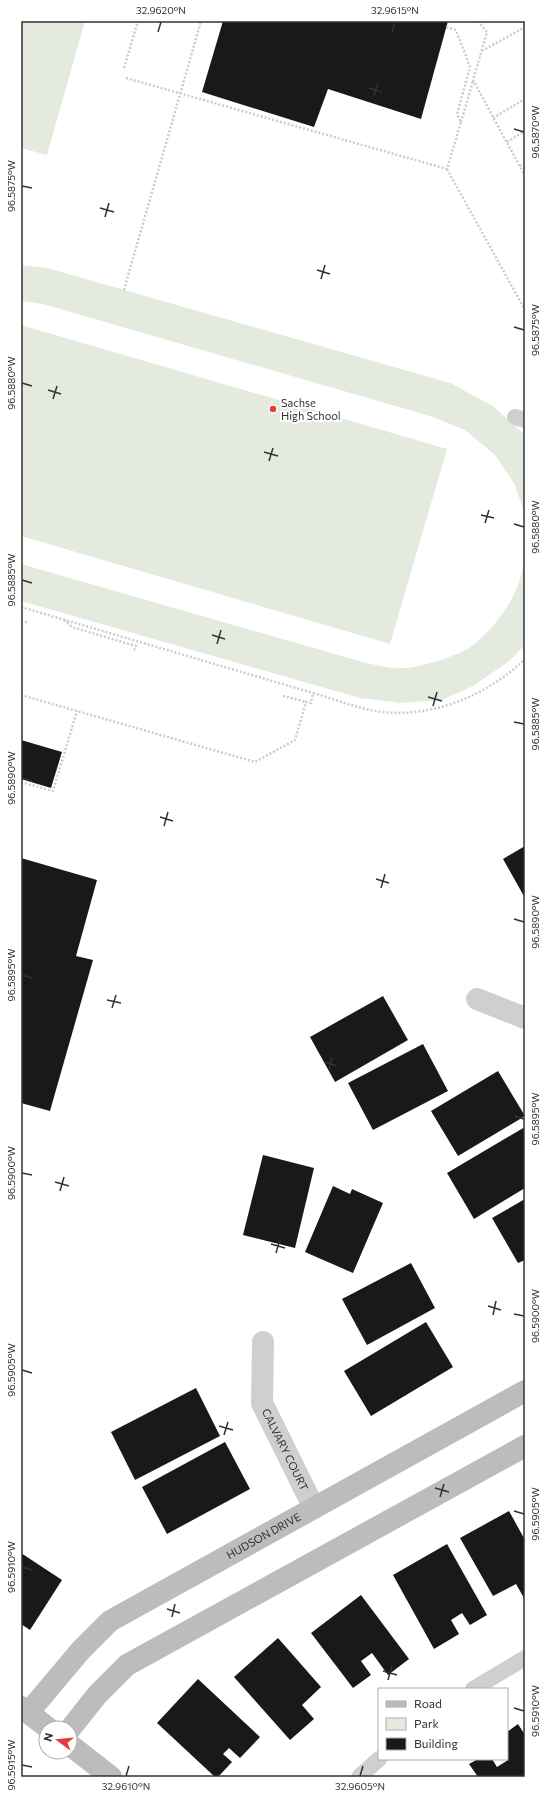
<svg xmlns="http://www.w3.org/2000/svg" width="546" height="1798" font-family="Commissioner,sans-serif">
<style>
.green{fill:#e4ebde}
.building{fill:#191919}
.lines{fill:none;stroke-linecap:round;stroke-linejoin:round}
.path{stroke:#ccc;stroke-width:2.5;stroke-dasharray:2 2;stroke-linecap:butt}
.lane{stroke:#cfcfcf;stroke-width:16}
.street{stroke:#cfcfcf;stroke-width:22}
.secondary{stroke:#bcbcbc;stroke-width:22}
.ticks{fill:none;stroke:#323232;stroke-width:1.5}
.poi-dot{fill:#e63b37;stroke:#fff;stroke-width:1.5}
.labels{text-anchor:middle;stroke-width:4;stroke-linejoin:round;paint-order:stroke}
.poi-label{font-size:11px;fill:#323232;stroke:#fff;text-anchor:start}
.street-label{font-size:11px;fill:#323232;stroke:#fff}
.neatline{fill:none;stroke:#323232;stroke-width:1.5}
.ticks-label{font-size:10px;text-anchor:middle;fill:#323232}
</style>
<rect width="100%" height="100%" fill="#fff"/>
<!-- green -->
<g class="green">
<path d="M 21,21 L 85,21 L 47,155 L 21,148 Z"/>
<path d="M 21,265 L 47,268 L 450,383 L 493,406 L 525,435 L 525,514 L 514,483 L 495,455 L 465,430 L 430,416 L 43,304 L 21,301 Z"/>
<path d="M 21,325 L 447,449 L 390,644 L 21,536 Z"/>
<path d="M 525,550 L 525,645 L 508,662 L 473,686 L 442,700 L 401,703 L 360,698 L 21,601 L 21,564 L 366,663 C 378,665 393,670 405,668 C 422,667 458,656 472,646 C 501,623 524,588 525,550 Z"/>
</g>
<!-- building -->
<g class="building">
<path d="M 223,21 L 448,21 L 421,119 L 328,89 L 314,127 L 202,92 Z"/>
<path d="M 21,740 L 62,752 L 51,788 L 21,779 Z"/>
<path d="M 525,846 L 525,898 L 503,859 Z"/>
<path d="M 21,858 L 97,880 L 76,956 L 93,960 L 50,1111 L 21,1103 Z"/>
<path d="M 383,996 L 408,1040 L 335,1082 L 310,1037 Z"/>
<path d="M 423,1044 L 448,1091 L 373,1130 L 348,1083 Z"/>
<path d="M 498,1071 L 525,1116 L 458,1156 L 431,1111 Z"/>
<path d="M 525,1127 L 525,1188 L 474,1219 L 447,1173 Z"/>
<path d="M 263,1155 L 314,1168 L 295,1248 L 243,1235 Z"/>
<path d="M 333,1186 L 350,1194 L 352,1189 L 383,1203 L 353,1273 L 305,1252 Z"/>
<path d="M 525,1199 L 525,1260 L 518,1263 L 492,1218 Z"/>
<path d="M 411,1263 L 435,1308 L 367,1345 L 342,1299 Z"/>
<path d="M 426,1322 L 453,1367 L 371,1416 L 344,1371 Z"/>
<path d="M 196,1388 L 220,1436 L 135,1480 L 111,1432 Z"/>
<path d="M 225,1442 L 250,1489 L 167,1534 L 142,1487 Z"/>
<path d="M 509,1511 L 525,1540 L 524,1598 L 516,1584 L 493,1596 L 460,1538 Z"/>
<path d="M 447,1544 L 487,1615 L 470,1625 L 462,1613 L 451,1620 L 459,1634 L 434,1649 L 393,1575 Z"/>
<path d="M 21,1553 L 62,1580 L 30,1630 L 21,1624 Z"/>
<path d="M 361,1595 L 409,1659 L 388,1675 L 372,1653 L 361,1661 L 371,1675 L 353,1688 L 311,1633 Z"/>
<path d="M 278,1638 L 321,1687 L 302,1705 L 314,1719 L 290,1740 L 234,1677 Z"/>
<path d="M 198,1679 L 260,1737 L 240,1758 L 229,1748 L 223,1754 L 232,1762 L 218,1777 L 215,1777 L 157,1723 Z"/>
<path d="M 518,1724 L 525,1735 L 525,1777 L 478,1777 L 469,1764 L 478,1759 L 492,1759 L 497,1767 L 508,1760 L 507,1732 Z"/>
</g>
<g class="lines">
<!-- path -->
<g class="path">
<path d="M 478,21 L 487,32 L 473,80 L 525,176"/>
<path d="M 482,51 L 525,27"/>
<path d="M 124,68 L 138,21"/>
<path d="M 126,78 L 447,169 L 461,122 L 457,114 L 470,67 L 456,30 L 446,27"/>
<path d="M 493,118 L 525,99"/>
<path d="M 461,122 L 473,81"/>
<path d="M 507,142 L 525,131"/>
<path d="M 520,166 L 525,163"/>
<path d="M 447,169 L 525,310"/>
<path d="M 124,290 L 201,21"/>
<path d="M 21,607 L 313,693"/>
<path d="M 64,620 L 72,627 L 136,646 L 134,650"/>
<path d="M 21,621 L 27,622"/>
<path d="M 21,695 L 255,762 L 295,740 L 306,702 L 311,703 L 313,693 C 334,699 354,707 375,711 C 429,720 487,696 525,659"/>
<path d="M 283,696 L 306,702"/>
<path d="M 21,782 L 53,791 L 77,711"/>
</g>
<!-- lane -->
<g class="lane">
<path d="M 515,417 L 525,420"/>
<path d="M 473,1689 L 525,1658"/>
<path d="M 359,1777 L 379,1759"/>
</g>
<!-- street -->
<g class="street">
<path d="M 477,999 L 525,1018"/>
<path id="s1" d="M 263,1342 L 262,1403 L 314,1508"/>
</g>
<!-- secondary -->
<g class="secondary">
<path d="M 21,1707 L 48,1728"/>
<path id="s2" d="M 28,1713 L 81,1650 L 110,1621 L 525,1391"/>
<path d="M 70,1729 L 97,1695 L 127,1665 L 525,1446"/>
<path d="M 70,1745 L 111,1777"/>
</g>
</g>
<!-- ticks -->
<path class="ticks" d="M 158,32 L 161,22M 392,32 L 395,22M 369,88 L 382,92M 374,96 L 378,83M 514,129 L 524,132M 22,186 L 32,188M 100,208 L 114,212M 105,217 L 109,203M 317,270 L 330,274M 321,279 L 325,265M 514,327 L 524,330M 22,383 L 32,386M 48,390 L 61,394M 53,399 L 57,386M 264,452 L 278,456M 269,461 L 273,448M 481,515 L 494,518M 485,523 L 489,510M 514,524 L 524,527M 22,580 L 32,583M 212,635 L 225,639M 217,644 L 221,630M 428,697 L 442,701M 433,706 L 437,692M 514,722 L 524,724M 22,778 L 32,781M 160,817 L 173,821M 164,826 L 168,812M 376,879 L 389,883M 381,888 L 385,874M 514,919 L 524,922M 22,975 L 32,978M 107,1000 L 121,1003M 112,1008 L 116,995M 324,1062 L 337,1066M 329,1070 L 332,1057M 514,1116 L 524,1119M 22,1173 L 32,1175M 55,1182 L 69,1186M 60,1191 L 64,1177M 271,1244 L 285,1248M 276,1253 L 280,1239M 488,1306 L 501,1310M 514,1314 L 524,1316M 493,1315 L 496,1301M 22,1370 L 32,1373M 219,1426 L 233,1430M 224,1435 L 228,1422M 435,1488 L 449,1492M 440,1497 L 444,1484M 514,1511 L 524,1514M 22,1567 L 32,1570M 167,1609 L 180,1613M 172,1617 L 175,1604M 383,1671 L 397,1675M 388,1680 L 392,1666M 514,1708 L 524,1711M 22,1765 L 32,1767M 126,1776 L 129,1766M 360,1776 L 363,1766"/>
<!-- markers -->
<circle class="poi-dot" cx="273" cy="409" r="4"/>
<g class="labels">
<!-- poi labels -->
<g class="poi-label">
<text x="281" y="407">Sachse<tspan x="281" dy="13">High School</tspan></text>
</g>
<!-- street labels -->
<g class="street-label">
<text dy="4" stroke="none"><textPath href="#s1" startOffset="113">CALVARY COURT</textPath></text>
<text dy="4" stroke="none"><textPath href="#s2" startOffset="299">HUDSON DRIVE</textPath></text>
</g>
</g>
<!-- border -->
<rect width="546" height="1798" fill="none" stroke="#ffffff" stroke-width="44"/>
<!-- legend -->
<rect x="378" y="1688" width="130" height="72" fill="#ffffff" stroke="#adadad"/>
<rect x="386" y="1701" width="20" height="6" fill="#bcbcbc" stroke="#adadad"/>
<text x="414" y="1708" font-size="12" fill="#323232">Road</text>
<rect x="386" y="1718" width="20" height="12" fill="#e4ebde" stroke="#adadad"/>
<text x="414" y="1728" font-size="12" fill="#323232">Park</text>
<rect x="386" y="1738" width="20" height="12" fill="#191919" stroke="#adadad"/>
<text x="414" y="1748" font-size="12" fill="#323232">Building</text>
<!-- north arrow -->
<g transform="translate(58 1740) rotate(286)"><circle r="19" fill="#ffffff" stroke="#adadad"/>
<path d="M0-3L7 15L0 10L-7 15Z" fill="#e63b37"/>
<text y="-6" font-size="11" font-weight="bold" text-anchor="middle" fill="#323232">N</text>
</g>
<rect x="22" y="22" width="502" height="1754" class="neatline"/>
<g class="ticks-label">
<text x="161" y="14">32.9620°N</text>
<text x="395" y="14">32.9615°N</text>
<text transform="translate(535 132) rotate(-90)" y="4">96.5870°W</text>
<text transform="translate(11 186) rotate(-90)" y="4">96.5875°W</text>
<text transform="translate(535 330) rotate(-90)" y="4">96.5875°W</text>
<text transform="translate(11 383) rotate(-90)" y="4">96.5880°W</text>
<text transform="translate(535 527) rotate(-90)" y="4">96.5880°W</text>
<text transform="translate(11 580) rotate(-90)" y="4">96.5885°W</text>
<text transform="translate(535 724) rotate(-90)" y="4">96.5885°W</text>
<text transform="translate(11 778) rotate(-90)" y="4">96.5890°W</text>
<text transform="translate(535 922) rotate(-90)" y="4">96.5890°W</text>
<text transform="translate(11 975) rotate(-90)" y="4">96.5895°W</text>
<text transform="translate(535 1119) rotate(-90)" y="4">96.5895°W</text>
<text transform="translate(11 1173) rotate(-90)" y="4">96.5900°W</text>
<text transform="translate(535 1316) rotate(-90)" y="4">96.5900°W</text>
<text transform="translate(11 1370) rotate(-90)" y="4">96.5905°W</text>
<text transform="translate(535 1514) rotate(-90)" y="4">96.5905°W</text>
<text transform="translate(11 1567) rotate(-90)" y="4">96.5910°W</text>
<text transform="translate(535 1711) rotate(-90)" y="4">96.5910°W</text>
<text transform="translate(11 1765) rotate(-90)" y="4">96.5915°W</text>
<text x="126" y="1790">32.9610°N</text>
<text x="360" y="1790">32.9605°N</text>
</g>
</svg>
